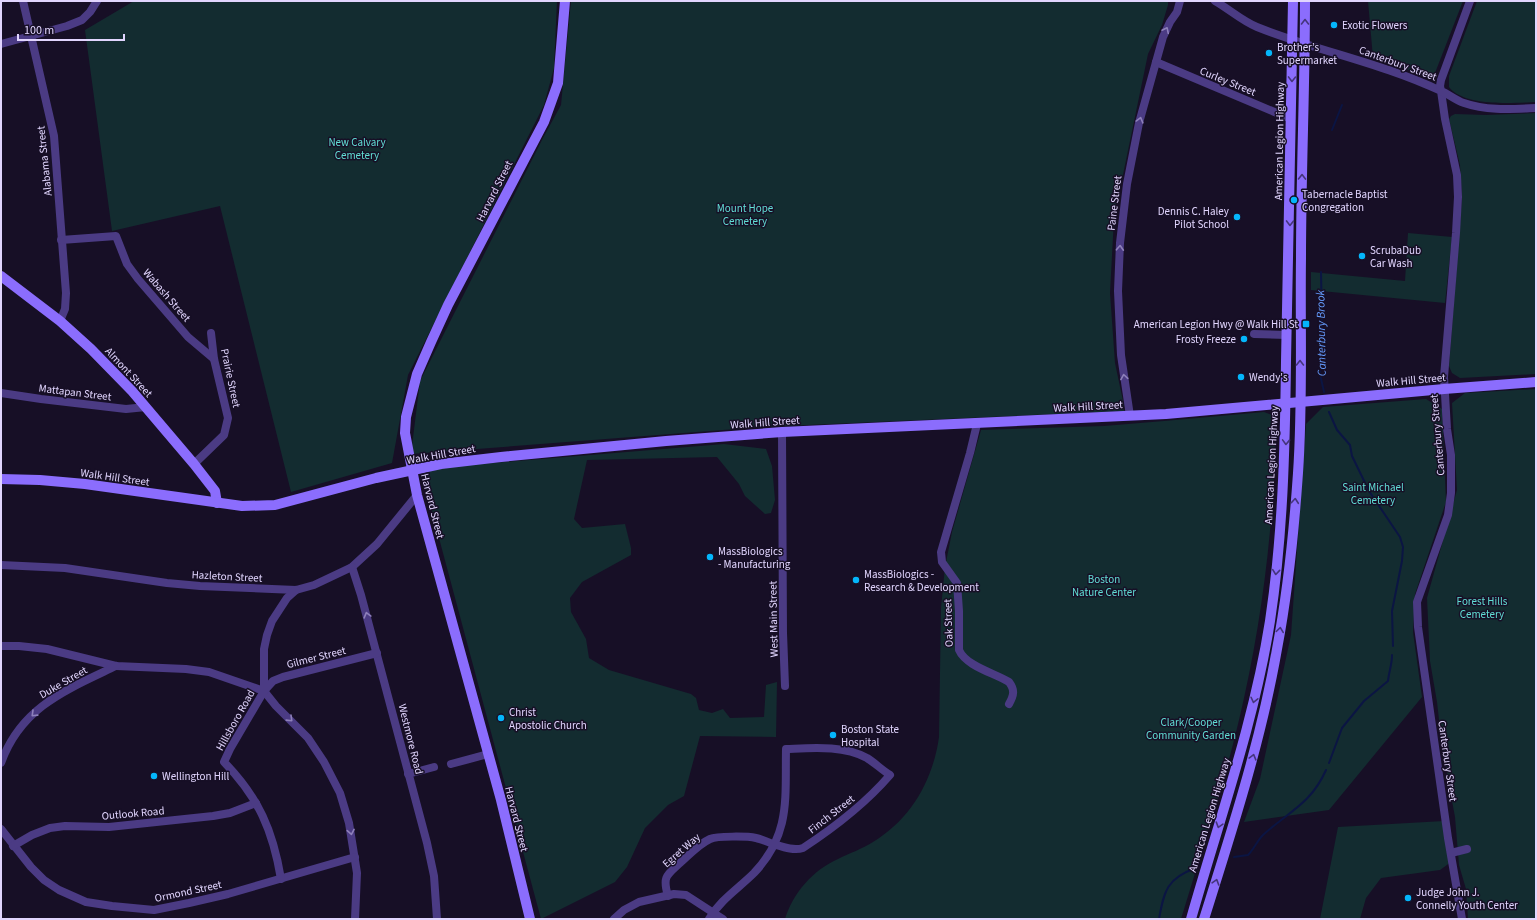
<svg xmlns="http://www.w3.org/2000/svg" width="1537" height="920" font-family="'Source Sans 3',sans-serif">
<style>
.green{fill:#132c30}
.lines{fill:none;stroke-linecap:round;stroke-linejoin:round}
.stream{stroke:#0b1543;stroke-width:2}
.street{stroke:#4b3b84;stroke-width:8}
.secondary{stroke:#8b6dfd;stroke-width:10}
.oneway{stroke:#45357c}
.oneway2{stroke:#8e80bb}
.poi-dot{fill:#04b6fb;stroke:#170f26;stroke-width:1.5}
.labels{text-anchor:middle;stroke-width:3;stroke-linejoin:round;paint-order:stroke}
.poi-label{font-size:11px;fill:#e1d5fe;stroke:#170f26;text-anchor:start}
.street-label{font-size:11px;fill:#e1d5fe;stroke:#170f26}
.park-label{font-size:11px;fill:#61ded5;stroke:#170f26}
.water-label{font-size:12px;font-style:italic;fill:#659bfd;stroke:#170f26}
</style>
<rect width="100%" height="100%" fill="#170f26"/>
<!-- green -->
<g class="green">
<path d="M 134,1 L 557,1 L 554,68 L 544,105 L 408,375 L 392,463 L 291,492 L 220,206 L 112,231 L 85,30 Z"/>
<path d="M 571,1 L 1168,1 L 1168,5 L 1162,25 L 1148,54 L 1114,218 L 1110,293 L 1115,363 L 1123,401 L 1124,411 L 762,427 L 411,454 L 420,381 L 543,138 L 561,105 Z"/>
<path d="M 1368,1 L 1463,1 L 1435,73 L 1430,76 L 1426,76 L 1373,58 Z"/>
<path d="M 1477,1 L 1536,1 L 1536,102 C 1513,103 1464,107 1449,87 L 1449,76 Z"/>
<path d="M 1536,113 L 1536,374 L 1460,378 L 1452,373 L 1449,366 L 1462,198 L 1460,165 L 1449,119 L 1451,116 L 1455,114 L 1486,115 Z"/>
<path d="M 1408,233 L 1452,237 L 1445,303 L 1311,290 L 1311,272 L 1405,281 Z"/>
<path d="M 1536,389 L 1536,919 L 1468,919 L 1466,889 L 1459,865 L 1455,817 L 1442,746 L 1437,702 L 1430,661 L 1427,598 L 1457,490 L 1452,403 L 1465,393 Z"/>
<path d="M 1426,399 L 1442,409 L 1446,502 L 1415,594 L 1413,632 L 1422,697 L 1329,810 L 1244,822 L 1260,779 L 1291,635 L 1306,424 L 1323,407 Z"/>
<path d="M 1264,412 L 1272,415 L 1276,425 C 1274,517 1264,608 1244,698 C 1228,773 1203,846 1181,919 L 785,919 C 793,893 813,870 838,859 C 850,853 862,849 873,842 C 911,819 933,780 939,737 L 941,608 L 945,567 L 952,532 L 981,430 L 1104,426 L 1164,421 Z"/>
<path d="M 724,444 L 766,449 L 772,466 L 775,500 L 771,513 L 765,514 L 745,496 L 739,484 L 717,457 L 587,460 L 574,519 L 582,528 L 625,524 L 631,548 L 631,555 L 582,582 L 570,598 L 571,612 L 586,639 L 589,658 L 609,670 L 691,694 L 696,698 L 699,710 L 712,713 L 723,709 L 730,718 L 764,717 L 766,685 L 777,682 L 776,737 L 700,736 L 684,796 L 668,805 L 645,828 L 627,867 L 615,882 L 541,919 L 424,482 L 432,468 Z"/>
<path d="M 1444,821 L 1451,862 L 1440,870 L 1381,878 L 1366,898 L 1360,919 L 1320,919 L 1338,827 Z"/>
</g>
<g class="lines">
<!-- stream -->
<g class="stream">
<path d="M 1332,130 L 1342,105"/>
<path d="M 1321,272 L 1322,326 L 1320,374 L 1324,392"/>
<path d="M 1329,412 L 1337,430 L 1350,445 L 1352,456 L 1369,491 L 1400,537 L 1403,547 L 1402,561 L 1392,611 L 1393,646"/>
<path d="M 1329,763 L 1342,728 L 1364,701 L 1388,681 C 1389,671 1392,665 1392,655"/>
<path d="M 1234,857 L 1248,855 C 1254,849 1257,841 1263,835 C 1288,812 1311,804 1326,770"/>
<path d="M 1159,919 C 1164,891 1167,878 1196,868"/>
</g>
<!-- street -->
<g class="street">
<path d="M 23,1 L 54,136 L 66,293 L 65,309 L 60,321"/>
<path d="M 1215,1 C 1229,9 1242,21 1257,27 C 1317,51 1382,63 1441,91 L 1445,119 L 1457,175 L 1458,197 L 1456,233 L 1444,377 L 1447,429 L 1451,455 L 1451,493 L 1448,515 L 1417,602 L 1418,627 L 1448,838 L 1462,919"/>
<path d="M 1470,1 L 1441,80 L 1440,86 L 1441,91 C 1449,94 1455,100 1464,103 C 1487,111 1512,109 1536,108"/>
<path d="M 1,44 L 67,26 L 82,20 L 90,12 L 97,1"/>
<path d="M 1156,62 L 1291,119"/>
<path d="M 61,240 L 116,236 L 127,264 L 138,279 L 188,337 L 214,359"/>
<path d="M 1254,334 L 1287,335"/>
<path d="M 1,393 L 41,399 L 126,409 L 146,407"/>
<path d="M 1130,416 L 1121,355 L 1118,291 L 1120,243 L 1127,184 L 1139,123 L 1163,37 L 1170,22 L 1177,12 L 1180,1"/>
<path d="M 977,424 L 970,453 L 941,552 L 942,562 L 957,583 L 959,611 L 959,650 C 966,666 994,673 1009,682 C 1015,690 1014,695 1009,704"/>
<path d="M 782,432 L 783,633 L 785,686"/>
<path d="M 194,464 L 224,435 L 228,418 L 214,359 L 211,333"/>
<path d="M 1,565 L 65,568 L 167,583 L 200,586 L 296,590 L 314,585 L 352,567 L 377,544 L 417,495"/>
<path d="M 352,567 L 361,595 L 427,843 L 434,876 L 437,919"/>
<path d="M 1,646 L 19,646 L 47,649 L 116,666 L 186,669 L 209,672 L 264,691 L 276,706 L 308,738 L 324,762 L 340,793 L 349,823 L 357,873 L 355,919"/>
<path d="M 264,691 L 273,681 L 283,677 L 377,653"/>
<path d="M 1,763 C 21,707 66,690 116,666"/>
<path d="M 451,764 L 488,754"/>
<path d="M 408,774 L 434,767"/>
<path d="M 1,829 L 31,867 L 44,880 L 59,890 L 86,902 L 112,906 L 154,910 L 189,903 L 228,894 L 355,857"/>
<path d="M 13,846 L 32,835 L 50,828 L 65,826 L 109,827 L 213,816 L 230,813 L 256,803"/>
<path d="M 1451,853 L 1467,849"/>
<path d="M 281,879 C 273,831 259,798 224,762 L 230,749 L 264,691 L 264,649 L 267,635 L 272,621 L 287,598 L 296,590"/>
<path d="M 668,896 C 662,876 667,875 681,862 C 689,855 699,844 710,839 C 717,836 747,836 756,838 C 761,839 768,842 773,844 C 783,847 794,851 803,848 C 835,827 865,804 890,775 C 882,770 875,763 867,758 C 843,745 812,748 786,749 C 785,798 791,834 754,873 C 739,888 720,900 709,919"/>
<path d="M 614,919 L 624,910 L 639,902 L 674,894 L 686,895 L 723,919"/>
</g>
<!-- secondary -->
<g class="secondary">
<path d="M 1,276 L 60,321 L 91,349 L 132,391 L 194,464 L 215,491 L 217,503"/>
<path d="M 1,479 L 40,480 L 85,484 L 242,506 L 275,505 L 376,478 L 441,464 L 501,457 L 666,441 L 782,432 L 1166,414 L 1444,389 L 1536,382"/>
<path d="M 530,919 L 501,800 L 417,495 L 405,433 L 406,417 L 417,374 L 431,342 L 448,305 L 544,122 L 558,83 L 565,1"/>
<path d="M 1191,919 C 1219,820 1254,723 1270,621 C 1283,535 1285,448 1286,361 C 1288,241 1291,121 1293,1"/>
<path d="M 1204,919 C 1232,830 1261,741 1277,649 C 1288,591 1294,531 1298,473 C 1303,401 1300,329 1301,258 C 1301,172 1305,87 1305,1"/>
</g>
</g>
<!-- one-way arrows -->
<defs><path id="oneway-chevron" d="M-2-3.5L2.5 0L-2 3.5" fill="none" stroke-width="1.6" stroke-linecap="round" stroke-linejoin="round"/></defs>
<g class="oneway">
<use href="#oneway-chevron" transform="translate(1305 22) rotate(-90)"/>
<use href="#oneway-chevron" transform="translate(1292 79) rotate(91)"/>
<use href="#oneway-chevron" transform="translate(1302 177) rotate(-89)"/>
<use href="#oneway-chevron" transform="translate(1290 223) rotate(91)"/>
<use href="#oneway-chevron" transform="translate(1300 363) rotate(-90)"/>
<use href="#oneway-chevron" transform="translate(1286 442) rotate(92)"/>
<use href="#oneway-chevron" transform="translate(1295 501) rotate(-85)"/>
<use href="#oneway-chevron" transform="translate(1276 572) rotate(96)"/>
<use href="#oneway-chevron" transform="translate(1280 630) rotate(-82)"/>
<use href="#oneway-chevron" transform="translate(1254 700) rotate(103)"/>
<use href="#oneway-chevron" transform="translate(1253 757) rotate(-75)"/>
<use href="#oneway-chevron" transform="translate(1219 825) rotate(107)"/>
<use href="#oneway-chevron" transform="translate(1216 882) rotate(-73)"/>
</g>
<g class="oneway2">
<use href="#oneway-chevron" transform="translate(1166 30) rotate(-64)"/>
<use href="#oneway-chevron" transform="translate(1140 120) rotate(-75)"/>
<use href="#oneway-chevron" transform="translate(1120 248) rotate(-87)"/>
<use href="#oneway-chevron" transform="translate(1124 377) rotate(-99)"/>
<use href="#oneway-chevron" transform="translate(367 615) rotate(-105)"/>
<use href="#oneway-chevron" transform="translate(34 714) rotate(136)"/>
<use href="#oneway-chevron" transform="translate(290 719) rotate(44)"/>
<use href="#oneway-chevron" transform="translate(351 832) rotate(80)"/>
</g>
<!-- markers -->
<g class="poi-dot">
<circle cx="1334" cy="25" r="4"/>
<circle cx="1269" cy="53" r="4"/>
<circle cx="1294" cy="200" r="4"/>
<circle cx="1237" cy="217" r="4"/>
<circle cx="1362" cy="256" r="4"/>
<rect x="1302" y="320" width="8" height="8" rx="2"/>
<circle cx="1244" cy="339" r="4"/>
<circle cx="1241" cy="377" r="4"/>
<circle cx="710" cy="557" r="4"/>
<circle cx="856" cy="580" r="4"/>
<circle cx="501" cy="718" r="4"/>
<circle cx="833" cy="735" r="4"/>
<circle cx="154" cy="776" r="4"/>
<circle cx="1408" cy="898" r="4"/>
</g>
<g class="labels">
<!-- poi labels -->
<g class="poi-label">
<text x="1342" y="29">Exotic Flowers</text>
<text x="1277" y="51">Brother’s<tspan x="1277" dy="13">Supermarket</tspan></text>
<text x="1302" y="198">Tabernacle Baptist<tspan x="1302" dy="13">Congregation</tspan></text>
<text x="1229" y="215" text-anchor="end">Dennis C. Haley<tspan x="1229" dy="13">Pilot School</tspan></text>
<text x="1370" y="254">ScrubaDub<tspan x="1370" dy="13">Car Wash</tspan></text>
<text x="1298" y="328" text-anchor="end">American Legion Hwy @ Walk Hill St</text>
<text x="1236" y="343" text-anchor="end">Frosty Freeze</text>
<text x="1249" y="381">Wendy's</text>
<text x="718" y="555">MassBiologics<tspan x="718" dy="13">- Manufacturing</tspan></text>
<text x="864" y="578">MassBiologics -<tspan x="864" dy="13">Research &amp; Development</tspan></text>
<text x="509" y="716">Christ<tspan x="509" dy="13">Apostolic Church</tspan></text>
<text x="841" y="733">Boston State<tspan x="841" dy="13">Hospital</tspan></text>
<text x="162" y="780">Wellington Hill</text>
<text x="1416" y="896">Judge John J.<tspan x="1416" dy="13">Connelly Youth Center</tspan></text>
</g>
<!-- street labels -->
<g class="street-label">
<text transform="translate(1398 63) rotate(20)" y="4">Canterbury Street</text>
<text transform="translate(1228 81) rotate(22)" y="4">Curley Street</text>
<text transform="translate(1279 141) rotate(-89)" y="4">American Legion Highway</text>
<text transform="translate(44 161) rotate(-96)" y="4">Alabama Street</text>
<text transform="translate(494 191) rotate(-63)" y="4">Harvard Street</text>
<text transform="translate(1114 203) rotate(-83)" y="4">Paine Street</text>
<text transform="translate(167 295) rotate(49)" y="4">Wabash Street</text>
<text transform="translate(129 372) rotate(47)" y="4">Almont Street</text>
<text transform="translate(231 378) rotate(78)" y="4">Prairie Street</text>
<text transform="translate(1411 380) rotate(-5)" y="4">Walk Hill Street</text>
<text transform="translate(75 392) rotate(7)" y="4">Mattapan Street</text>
<text transform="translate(1088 406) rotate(-3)" y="4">Walk Hill Street</text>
<text transform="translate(765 422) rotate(-4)" y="4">Walk Hill Street</text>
<text transform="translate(1437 435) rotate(-95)" y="4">Canterbury Street</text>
<text transform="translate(441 454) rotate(-10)" y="4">Walk Hill Street</text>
<text transform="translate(1271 465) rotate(-87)" y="4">American Legion Highway</text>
<text transform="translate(115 477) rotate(8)" y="4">Walk Hill Street</text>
<text transform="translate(433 506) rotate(76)" y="4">Harvard Street</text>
<text transform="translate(227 576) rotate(3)" y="4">Hazleton Street</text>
<text transform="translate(773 619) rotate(-91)" y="4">West Main Street</text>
<text transform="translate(948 623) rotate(-92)" y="4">Oak Street</text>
<text transform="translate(316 657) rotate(-14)" y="4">Gilmer Street</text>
<text transform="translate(63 682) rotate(-30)" y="4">Duke Street</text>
<text transform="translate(235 720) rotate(-61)" y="4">Hillsboro Road</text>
<text transform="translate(411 739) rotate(76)" y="4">Westmore Road</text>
<text transform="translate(1448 761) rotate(82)" y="4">Canterbury Street</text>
<text transform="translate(133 813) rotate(-5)" y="4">Outlook Road</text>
<text transform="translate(831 814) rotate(-38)" y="4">Finch Street</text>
<text transform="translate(1209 815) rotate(-73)" y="4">American Legion Highway</text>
<text transform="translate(517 819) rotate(76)" y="4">Harvard Street</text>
<text transform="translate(681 850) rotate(-41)" y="4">Egret Way</text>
<text transform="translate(188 891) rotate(-12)" y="4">Ormond Street</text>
</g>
<!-- park labels -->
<g class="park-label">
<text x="357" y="146">New Calvary<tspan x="357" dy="13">Cemetery</tspan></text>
<text x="745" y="212">Mount Hope<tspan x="745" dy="13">Cemetery</tspan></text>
<text x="1373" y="491">Saint Michael<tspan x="1373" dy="13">Cemetery</tspan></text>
<text x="1104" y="583">Boston<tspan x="1104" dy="13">Nature Center</tspan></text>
<text x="1482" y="605">Forest Hills<tspan x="1482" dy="13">Cemetery</tspan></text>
<text x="1191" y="726">Clark/Cooper<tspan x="1191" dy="13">Community Garden</tspan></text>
</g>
<!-- water labels -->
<g class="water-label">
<text transform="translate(1321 333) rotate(-91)" y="4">Canterbury Brook</text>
</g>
</g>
<!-- border -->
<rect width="1537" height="920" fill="none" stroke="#e1d5fe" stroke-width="4"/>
<!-- scale -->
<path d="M18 34v6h106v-6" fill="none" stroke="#e1d5fe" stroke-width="2"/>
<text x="24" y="34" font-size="12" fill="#e1d5fe" stroke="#170f26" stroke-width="3" paint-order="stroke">100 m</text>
</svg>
